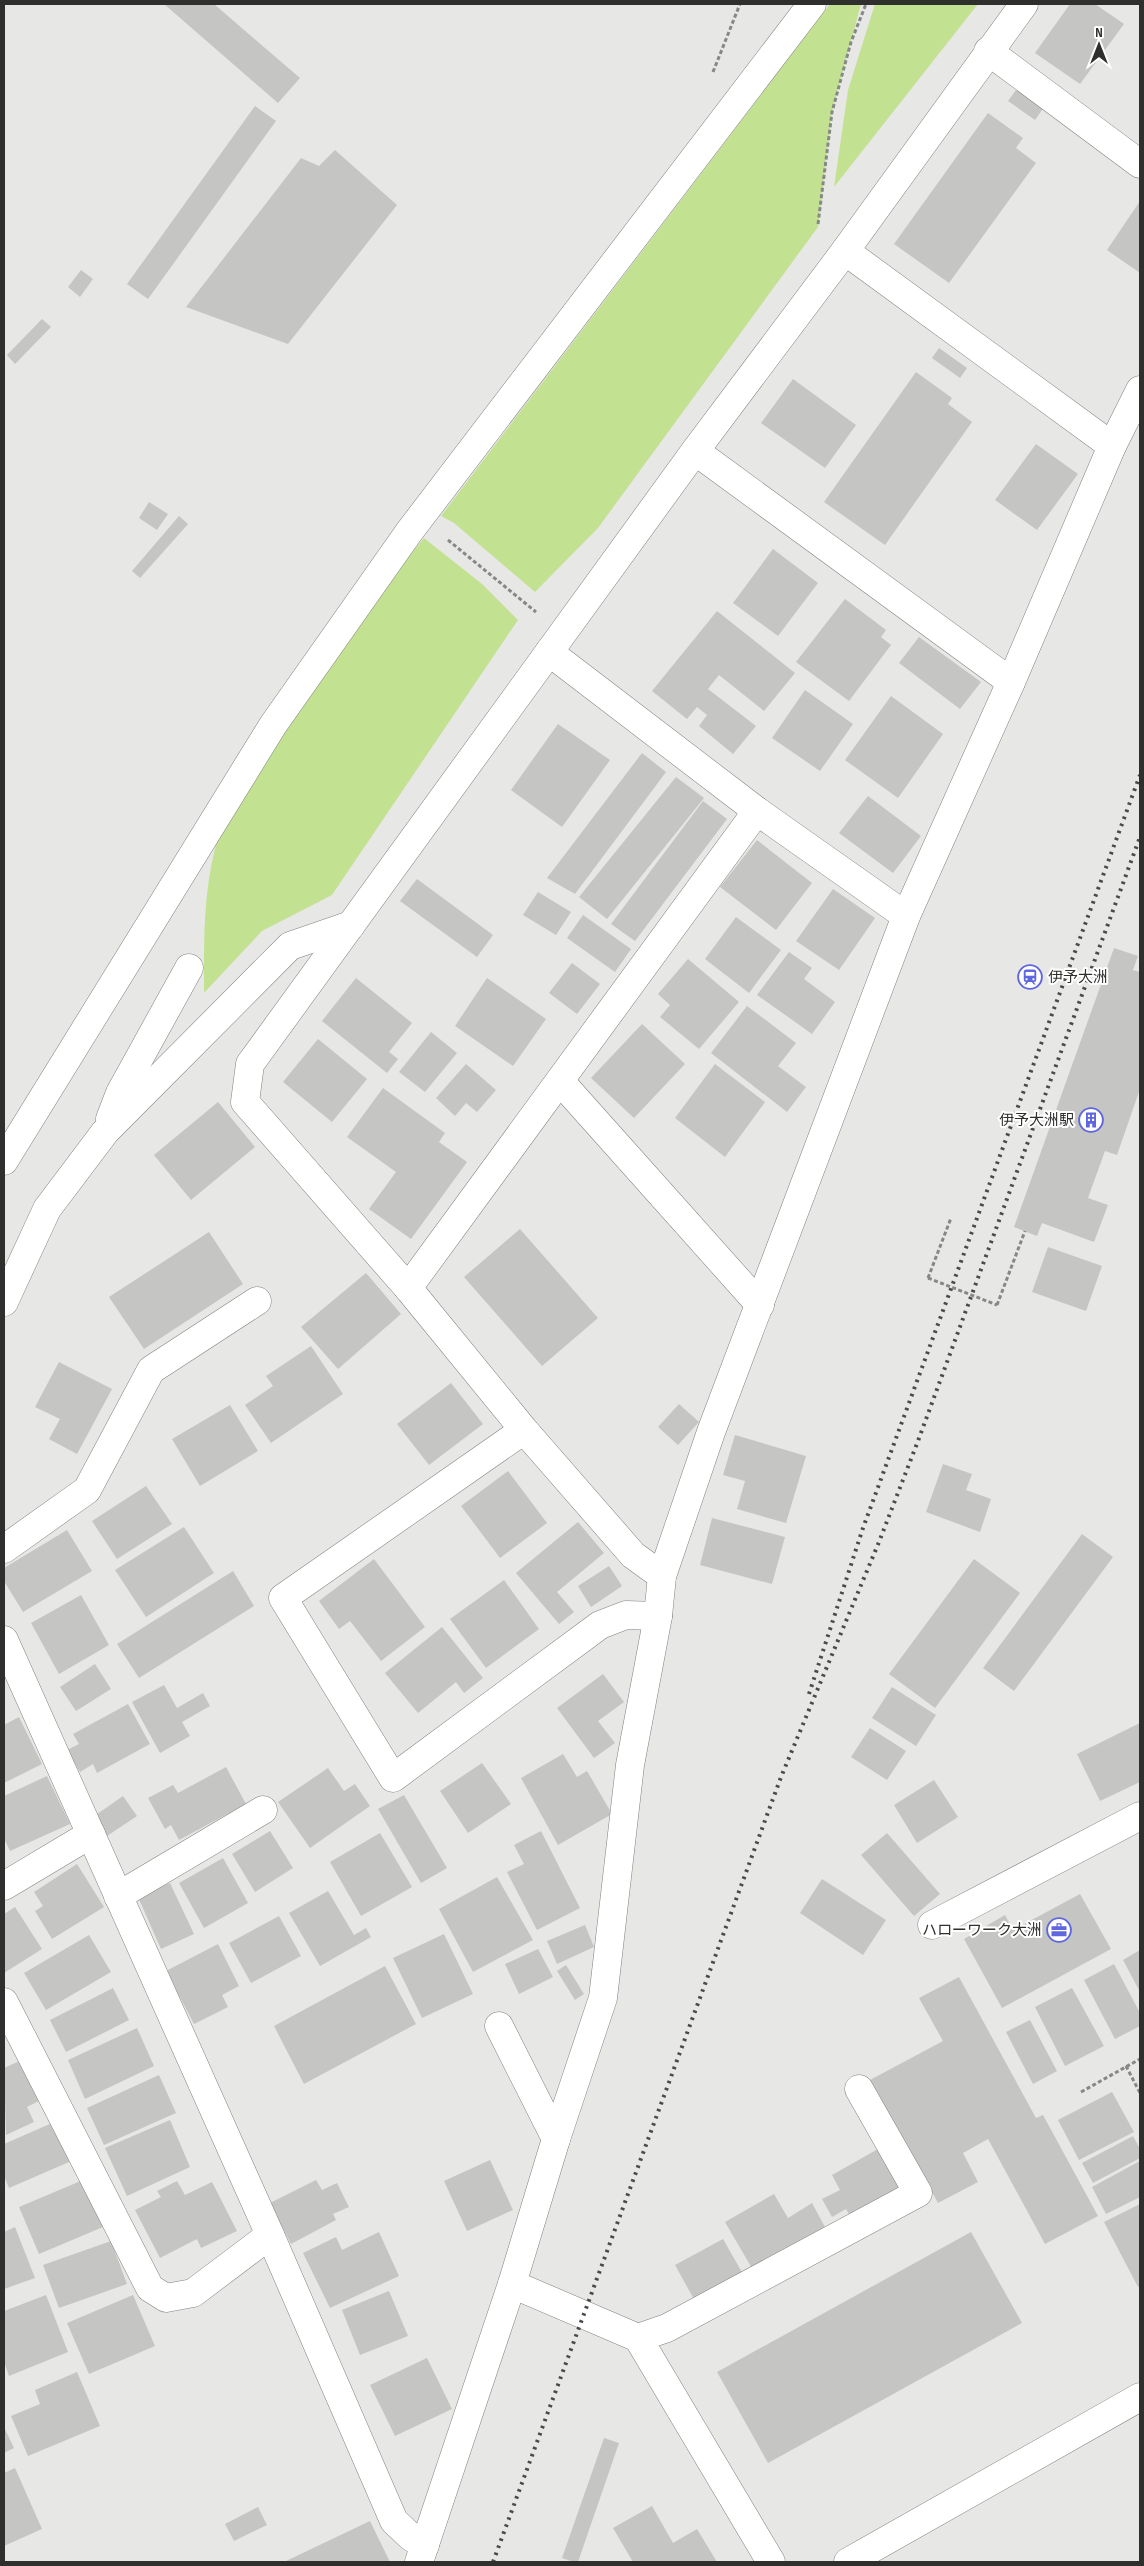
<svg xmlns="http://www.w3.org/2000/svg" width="1144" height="2566" font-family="'Sofia Sans Condensed','Noto Sans JP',sans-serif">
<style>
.green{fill:#c2e292}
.building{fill:#c5c6c3}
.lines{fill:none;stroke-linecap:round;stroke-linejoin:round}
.minor-casing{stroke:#828380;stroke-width:29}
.path{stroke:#878886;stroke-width:3;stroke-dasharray:4 2.5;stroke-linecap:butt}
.minor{stroke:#fff;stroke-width:28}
.rail{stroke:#4a4a48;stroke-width:4;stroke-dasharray:2.5 5;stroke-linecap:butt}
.path-bridge{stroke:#878886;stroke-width:3;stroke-dasharray:4 2.5;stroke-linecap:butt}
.labels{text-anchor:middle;stroke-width:4;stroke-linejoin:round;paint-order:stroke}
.poi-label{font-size:15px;fill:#2f2f2e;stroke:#fff;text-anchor:end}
</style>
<rect width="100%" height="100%" fill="#e7e8e5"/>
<!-- green -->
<g class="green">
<path d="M 830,4 L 861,4 L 832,112 L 818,227 L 598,528 L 535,592 L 454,523 L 441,516 Z"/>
<path d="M 875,4 L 978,4 L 834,187 L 848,90 Z"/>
<path d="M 424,538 L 482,584 L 518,620 L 332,895 L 262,931 L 204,993 C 204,941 203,888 218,838 C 281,735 346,631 424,538 Z"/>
</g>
<!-- building -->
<g class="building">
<path d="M 164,4 L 214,4 L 300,78 L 278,103 Z"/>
<path d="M 1070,4 L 1095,4 L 1124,24 L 1080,84 L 1035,53 Z"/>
<path d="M 1016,90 L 1044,107 L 1035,120 L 1008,101 Z"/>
<path d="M 255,106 L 276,121 L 148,299 L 127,284 Z"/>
<path d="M 988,113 L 1023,138 L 1016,148 L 1036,163 L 949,283 L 894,244 Z"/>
<path d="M 335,150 L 397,205 L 288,344 L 186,307 L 301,158 L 319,166 Z"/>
<path d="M 1140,201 L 1140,273 L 1107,250 Z"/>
<path d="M 81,270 L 93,279 L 80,297 L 68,287 Z"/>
<path d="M 42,319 L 51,327 L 15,364 L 7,355 Z"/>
<path d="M 939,348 L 967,368 L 960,378 L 932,358 Z"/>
<path d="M 916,372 L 952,398 L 948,404 L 972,422 L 885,545 L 824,502 Z"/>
<path d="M 793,379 L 856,425 L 825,468 L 761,423 Z"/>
<path d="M 1036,444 L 1078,474 L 1037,530 L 995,500 Z"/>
<path d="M 149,502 L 168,514 L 157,530 L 139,518 Z"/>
<path d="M 179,516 L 188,524 L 140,578 L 132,571 Z"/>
<path d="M 773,549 L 818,583 L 778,636 L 733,603 Z"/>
<path d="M 845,599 L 886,630 L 881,637 L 891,645 L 849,701 L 796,662 Z"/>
<path d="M 717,611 L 795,673 L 764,711 L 719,675 L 708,689 L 756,726 L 733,754 L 699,726 L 707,715 L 697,707 L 687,719 L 652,691 Z"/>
<path d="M 919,637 L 981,682 L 960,709 L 899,663 Z"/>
<path d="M 805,690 L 853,724 L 820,771 L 772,738 Z"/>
<path d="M 891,696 L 943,734 L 898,798 L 845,760 Z"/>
<path d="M 558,724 L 610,760 L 562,827 L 511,790 Z"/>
<path d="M 642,753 L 666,772 L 575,894 L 547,878 Z"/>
<path d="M 676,777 L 704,798 L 607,919 L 579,897 Z"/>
<path d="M 868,796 L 921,836 L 893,873 L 839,833 Z"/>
<path d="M 703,801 L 727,819 L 635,941 L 611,924 Z"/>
<path d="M 757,840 L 812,883 L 776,930 L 720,887 Z"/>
<path d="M 417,879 L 493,935 L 477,957 L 400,901 Z"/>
<path d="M 833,889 L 875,918 L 839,970 L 796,941 Z"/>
<path d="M 538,892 L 571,912 L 556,935 L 523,915 Z"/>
<path d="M 583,915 L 631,949 L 615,972 L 567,938 Z"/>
<path d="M 736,917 L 781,950 L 749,993 L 705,959 Z"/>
<path d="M 1114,948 L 1138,956 L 1133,970 L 1140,972 L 1140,1089 L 1117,1155 L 1105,1151 L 1088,1198 L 1108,1205 L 1094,1242 L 1042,1223 L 1037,1236 L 1014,1227 Z"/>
<path d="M 789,952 L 812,968 L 804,979 L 835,1002 L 812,1034 L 757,995 Z"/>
<path d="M 688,959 L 739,1002 L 699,1049 L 660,1017 L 670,1005 L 658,994 Z"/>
<path d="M 572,963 L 600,984 L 577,1014 L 549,993 Z"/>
<path d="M 356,978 L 412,1023 L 389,1052 L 398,1059 L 387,1073 L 322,1021 Z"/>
<path d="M 487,978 L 546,1019 L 513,1066 L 455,1026 Z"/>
<path d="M 747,1006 L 796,1043 L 778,1066 L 806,1087 L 787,1112 L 711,1053 Z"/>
<path d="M 642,1024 L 685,1064 L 634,1118 L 591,1078 Z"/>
<path d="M 431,1032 L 457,1053 L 425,1092 L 399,1072 Z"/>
<path d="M 318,1039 L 367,1079 L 332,1122 L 283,1082 Z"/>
<path d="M 466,1064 L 496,1090 L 477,1112 L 466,1103 L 455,1116 L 436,1098 Z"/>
<path d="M 715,1064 L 765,1102 L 725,1157 L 675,1118 Z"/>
<path d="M 383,1088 L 445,1133 L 439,1142 L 467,1162 L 411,1239 L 369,1209 L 396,1172 L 347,1137 Z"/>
<path d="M 218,1102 L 255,1147 L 191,1200 L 154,1155 Z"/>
<path d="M 520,1229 L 598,1318 L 542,1366 L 464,1277 Z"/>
<path d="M 209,1232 L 243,1284 L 144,1349 L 109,1297 Z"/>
<path d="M 1048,1247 L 1102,1266 L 1086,1311 L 1032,1292 Z"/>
<path d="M 366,1273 L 401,1314 L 338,1369 L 301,1327 Z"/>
<path d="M 311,1346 L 343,1394 L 271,1443 L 245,1405 L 273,1386 L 266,1376 Z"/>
<path d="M 59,1362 L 112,1389 L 77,1454 L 49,1439 L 60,1419 L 35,1407 Z"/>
<path d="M 451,1383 L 483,1424 L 429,1465 L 397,1424 Z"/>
<path d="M 679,1404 L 699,1422 L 678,1445 L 658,1427 Z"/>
<path d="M 230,1405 L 258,1451 L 200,1486 L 172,1439 Z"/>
<path d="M 735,1435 L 806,1456 L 786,1523 L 737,1509 L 745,1481 L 723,1475 Z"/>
<path d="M 943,1464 L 972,1474 L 966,1490 L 991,1499 L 980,1532 L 926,1512 Z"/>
<path d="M 508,1471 L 547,1523 L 500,1558 L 461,1506 Z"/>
<path d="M 146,1486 L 172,1524 L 117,1559 L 92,1521 Z"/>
<path d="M 712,1518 L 785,1537 L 772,1584 L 700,1565 Z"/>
<path d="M 578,1522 L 604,1553 L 557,1592 L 574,1612 L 559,1624 L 516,1573 Z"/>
<path d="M 184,1527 L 214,1573 L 146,1617 L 115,1570 Z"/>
<path d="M 67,1530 L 92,1571 L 23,1612 L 4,1581 L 4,1568 Z"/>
<path d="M 1082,1534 L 1113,1557 L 1014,1691 L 983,1668 Z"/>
<path d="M 374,1559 L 425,1627 L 381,1661 L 350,1621 L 339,1629 L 319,1601 Z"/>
<path d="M 974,1559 L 1020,1593 L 935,1708 L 889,1674 Z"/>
<path d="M 609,1566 L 622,1586 L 591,1607 L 578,1586 Z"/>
<path d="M 233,1571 L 254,1606 L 139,1678 L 117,1644 Z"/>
<path d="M 504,1580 L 539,1629 L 486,1668 L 450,1619 Z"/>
<path d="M 81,1595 L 109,1645 L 59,1674 L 31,1623 Z"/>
<path d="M 442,1627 L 483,1678 L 464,1693 L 456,1682 L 418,1713 L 385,1673 Z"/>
<path d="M 95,1664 L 111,1689 L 76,1711 L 60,1687 Z"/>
<path d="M 603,1674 L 624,1702 L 598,1721 L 615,1743 L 594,1758 L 557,1708 Z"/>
<path d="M 164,1685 L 177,1708 L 203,1693 L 210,1706 L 182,1722 L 190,1736 L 160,1753 L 132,1702 Z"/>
<path d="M 892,1687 L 936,1715 L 916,1746 L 872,1718 Z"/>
<path d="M 128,1704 L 150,1744 L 97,1773 L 93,1764 L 80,1772 L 67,1750 L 79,1744 L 73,1734 Z"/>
<path d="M 19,1717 L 42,1764 L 4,1783 L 4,1725 Z"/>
<path d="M 1140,1723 L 1140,1782 L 1100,1801 L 1077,1754 Z"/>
<path d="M 870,1728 L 906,1751 L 887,1780 L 851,1757 Z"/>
<path d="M 563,1754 L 577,1777 L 587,1771 L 612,1814 L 558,1845 L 521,1778 Z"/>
<path d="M 482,1763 L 511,1804 L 468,1833 L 440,1791 Z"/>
<path d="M 226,1767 L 246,1804 L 179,1840 L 171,1825 L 165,1829 L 148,1798 L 173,1785 L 178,1793 Z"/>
<path d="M 328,1768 L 344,1791 L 355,1784 L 370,1806 L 310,1848 L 278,1802 Z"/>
<path d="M 47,1776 L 70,1824 L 10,1851 L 4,1838 L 4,1796 Z"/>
<path d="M 934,1780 L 958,1817 L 917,1843 L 894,1805 Z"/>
<path d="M 404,1795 L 447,1868 L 421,1883 L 378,1809 Z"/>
<path d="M 123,1796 L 137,1816 L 107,1836 L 93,1817 Z"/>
<path d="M 270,1831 L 293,1868 L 255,1892 L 232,1854 Z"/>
<path d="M 541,1831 L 580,1908 L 537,1930 L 507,1872 L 524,1864 L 514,1845 Z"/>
<path d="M 380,1833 L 412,1887 L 361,1916 L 330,1862 Z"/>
<path d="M 887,1833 L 940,1894 L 914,1916 L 861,1855 Z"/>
<path d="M 223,1858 L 248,1903 L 204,1928 L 179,1883 Z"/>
<path d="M 77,1864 L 104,1907 L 52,1939 L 35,1911 L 43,1906 L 34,1892 Z"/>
<path d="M 497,1877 L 533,1940 L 473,1972 L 439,1909 Z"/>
<path d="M 822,1879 L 886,1920 L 863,1955 L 800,1913 Z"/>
<path d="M 170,1883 L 194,1934 L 161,1949 L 138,1897 Z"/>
<path d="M 328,1891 L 354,1935 L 366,1928 L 371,1937 L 320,1966 L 289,1913 Z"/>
<path d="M 1080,1894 L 1111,1949 L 1002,2008 L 964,1939 L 1005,1915 L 1013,1930 Z"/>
<path d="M 15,1907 L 42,1949 L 4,1973 L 4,1914 Z"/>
<path d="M 279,1916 L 301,1956 L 251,1983 L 229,1943 Z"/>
<path d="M 585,1925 L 594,1947 L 557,1964 L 547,1941 Z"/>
<path d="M 444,1934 L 473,1994 L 422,2018 L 393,1958 Z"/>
<path d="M 89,1935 L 111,1972 L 46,2010 L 24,1973 Z"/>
<path d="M 218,1944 L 239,1986 L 222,1995 L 228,2007 L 194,2024 L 166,1971 Z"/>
<path d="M 538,1949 L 553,1977 L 519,1994 L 505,1964 Z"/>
<path d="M 1140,1950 L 1140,1992 L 1123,1960 Z"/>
<path d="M 1114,1964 L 1140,2013 L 1140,2026 L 1115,2039 L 1084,1980 Z"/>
<path d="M 566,1965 L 584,1994 L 575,2000 L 557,1971 Z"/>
<path d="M 385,1966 L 416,2024 L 304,2084 L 274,2026 Z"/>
<path d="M 959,1977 L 1036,2118 L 1043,2115 L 1098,2216 L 1045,2244 L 988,2139 L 963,2153 L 978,2182 L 938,2203 L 870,2080 L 943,2041 L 919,1998 Z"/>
<path d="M 113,1988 L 129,2020 L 66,2052 L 50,2020 Z"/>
<path d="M 1072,1988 L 1104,2046 L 1065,2066 L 1035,2007 Z"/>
<path d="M 1030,2020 L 1057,2071 L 1033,2084 L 1006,2032 Z"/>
<path d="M 137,2028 L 154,2066 L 85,2099 L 68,2060 Z"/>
<path d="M 26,2058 L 45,2098 L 27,2107 L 34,2122 L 6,2135 L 4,2068 Z"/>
<path d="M 159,2075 L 176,2113 L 104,2145 L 87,2108 Z"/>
<path d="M 1112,2092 L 1134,2132 L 1079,2160 L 1058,2120 Z"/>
<path d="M 59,2120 L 76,2159 L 9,2188 L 4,2176 L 4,2144 Z"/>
<path d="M 170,2120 L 190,2167 L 127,2196 L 105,2148 Z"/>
<path d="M 1133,2136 L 1140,2149 L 1140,2158 L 1093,2183 L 1082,2163 Z"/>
<path d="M 878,2149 L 901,2190 L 851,2218 L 846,2209 L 832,2217 L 822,2199 L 840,2190 L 832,2175 Z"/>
<path d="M 490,2160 L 513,2210 L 467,2231 L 444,2181 Z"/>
<path d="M 1140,2161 L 1140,2197 L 1106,2214 L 1092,2187 Z"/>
<path d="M 83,2180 L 103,2227 L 39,2254 L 19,2207 Z"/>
<path d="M 316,2180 L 322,2190 L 337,2183 L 349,2207 L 333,2214 L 336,2220 L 291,2244 L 270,2203 Z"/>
<path d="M 177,2181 L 185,2195 L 212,2182 L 237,2231 L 201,2248 L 197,2239 L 160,2258 L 135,2210 L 161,2197 L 157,2191 Z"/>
<path d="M 774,2194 L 788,2218 L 812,2203 L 826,2229 L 753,2270 L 725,2222 Z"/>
<path d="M 1140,2204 L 1140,2286 L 1138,2287 L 1104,2222 Z"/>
<path d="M 15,2227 L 35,2278 L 4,2289 L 4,2232 Z"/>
<path d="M 379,2232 L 399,2276 L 330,2308 L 303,2253 L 336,2237 L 342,2250 Z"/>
<path d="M 971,2232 L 1022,2323 L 768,2463 L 717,2372 Z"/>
<path d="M 723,2239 L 743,2274 L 695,2301 L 675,2265 Z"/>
<path d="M 111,2241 L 127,2284 L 59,2308 L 43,2265 Z"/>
<path d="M 389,2291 L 408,2336 L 360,2355 L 342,2310 Z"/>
<path d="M 46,2295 L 68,2352 L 9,2376 L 4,2362 L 4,2311 Z"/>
<path d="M 133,2295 L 155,2346 L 89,2374 L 67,2323 Z"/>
<path d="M 427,2358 L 452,2409 L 395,2436 L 370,2385 Z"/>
<path d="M 77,2372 L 100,2426 L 28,2456 L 11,2416 L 40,2404 L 35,2390 Z"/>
<path d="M 4,2427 L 14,2448 L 4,2453 Z"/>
<path d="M 604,2438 L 619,2443 L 578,2562 L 574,2562 L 562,2558 Z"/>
<path d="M 15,2468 L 42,2529 L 4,2546 L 4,2473 Z"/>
<path d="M 652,2506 L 673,2543 L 697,2529 L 717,2562 L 633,2562 L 613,2528 Z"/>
<path d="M 258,2507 L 267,2525 L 234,2541 L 225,2524 Z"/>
<path d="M 370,2521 L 390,2562 L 284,2562 Z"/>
</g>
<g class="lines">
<!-- minor casing -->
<g class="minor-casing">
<g id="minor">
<path d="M 988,51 L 1140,164"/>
<path d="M 845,251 L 1112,446"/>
<path d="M 695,451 L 1011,682"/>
<path d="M 549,652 L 757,811 L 906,916"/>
<path d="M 560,1081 L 760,1305"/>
<path d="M 110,1119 L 120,1093 L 189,968"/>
<path d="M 4,1161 L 273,725 L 409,532 L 812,4"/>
<path d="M 408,1288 L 757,811"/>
<path d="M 4,1302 L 47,1209 L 105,1132 L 290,946 L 351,925"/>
<path d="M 524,1430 L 283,1598 L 393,1778 L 600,1625 L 626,1615 L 658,1616"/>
<path d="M 4,1549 L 87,1490 L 151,1370 L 257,1301"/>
<path d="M 662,1576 L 633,1555 L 524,1430 L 408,1288 L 245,1102 L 250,1064 L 695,451 L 845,251 L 1024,4"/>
<path d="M 4,1640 L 270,2235 L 394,2521 L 411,2537 L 425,2545"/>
<path d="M 4,1886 L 91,1834"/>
<path d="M 118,1896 L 263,1810"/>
<path d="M 932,1925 L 1140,1816"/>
<path d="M 4,2002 L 150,2288 L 166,2298 L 193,2293 L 270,2235"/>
<path d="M 499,2026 L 556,2139"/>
<path d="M 512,2284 L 638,2338 L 771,2562"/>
<path d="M 638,2338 L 667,2328 L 918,2193 L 859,2089"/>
<path d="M 419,2562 L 512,2284 L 556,2139 L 603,1998 L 630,1765 L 658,1616 L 662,1576 L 711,1432 L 906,916 L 1011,682 L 1112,446 L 1140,390"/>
<path d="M 848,2562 L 1140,2397"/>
</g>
</g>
<!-- path -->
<g class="path">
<path d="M 713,72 L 740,4"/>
<path d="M 818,224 L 832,112 L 851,42 L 866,4"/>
<path d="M 448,540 L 536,612"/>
<path d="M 928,1278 L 951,1218"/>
<path d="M 997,1305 L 1025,1231"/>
<path d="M 1126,2066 L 1140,2093"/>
<path d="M 1081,2092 L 1140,2059"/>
</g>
<!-- minor -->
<use href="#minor" class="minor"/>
<!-- rail -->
<g class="rail">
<path d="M 809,1694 L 863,1528 L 1140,775"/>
<path d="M 493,2562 L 781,1777 L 879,1542 L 918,1441 L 1140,837"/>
</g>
<!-- path-bridge -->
<path class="path-bridge" d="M 928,1278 L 997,1305"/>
</g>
<!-- icons -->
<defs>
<g id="station-ring" transform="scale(1.25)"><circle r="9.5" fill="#fff" stroke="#5f66df" stroke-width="1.5"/><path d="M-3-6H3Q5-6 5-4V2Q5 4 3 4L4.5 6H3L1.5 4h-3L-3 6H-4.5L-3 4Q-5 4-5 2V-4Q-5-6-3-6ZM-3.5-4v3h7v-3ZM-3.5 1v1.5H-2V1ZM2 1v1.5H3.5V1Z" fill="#5f66df"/></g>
<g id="building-ring" transform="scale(1.25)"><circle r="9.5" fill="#fff" stroke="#5f66df" stroke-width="1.5"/><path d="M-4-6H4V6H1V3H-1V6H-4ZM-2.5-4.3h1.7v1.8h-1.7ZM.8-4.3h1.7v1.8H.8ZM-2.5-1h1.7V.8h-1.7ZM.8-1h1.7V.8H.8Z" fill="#5f66df"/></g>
<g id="office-ring" transform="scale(1.25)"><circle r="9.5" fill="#fff" stroke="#5f66df" stroke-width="1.5"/><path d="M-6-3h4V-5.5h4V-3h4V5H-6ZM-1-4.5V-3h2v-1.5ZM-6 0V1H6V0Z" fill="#5f66df"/></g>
</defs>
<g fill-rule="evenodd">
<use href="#station-ring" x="1030" y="977"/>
<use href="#building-ring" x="1091" y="1120"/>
<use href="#office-ring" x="1059" y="1930"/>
</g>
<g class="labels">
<!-- poi labels -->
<g class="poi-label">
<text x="1048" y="982" text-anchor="start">伊予大洲</text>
<text x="1074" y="1125">伊予大洲駅</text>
<text x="1042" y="1935">ハローワーク大洲</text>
</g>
</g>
<!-- border -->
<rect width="1144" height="2566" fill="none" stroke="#2f2f2e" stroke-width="10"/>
<!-- north arrow -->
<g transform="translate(1099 45)" stroke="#ffffff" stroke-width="4" paint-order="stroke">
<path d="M0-4L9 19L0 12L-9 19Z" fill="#2f2f2e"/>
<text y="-8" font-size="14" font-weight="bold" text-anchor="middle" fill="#2f2f2e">N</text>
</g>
</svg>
